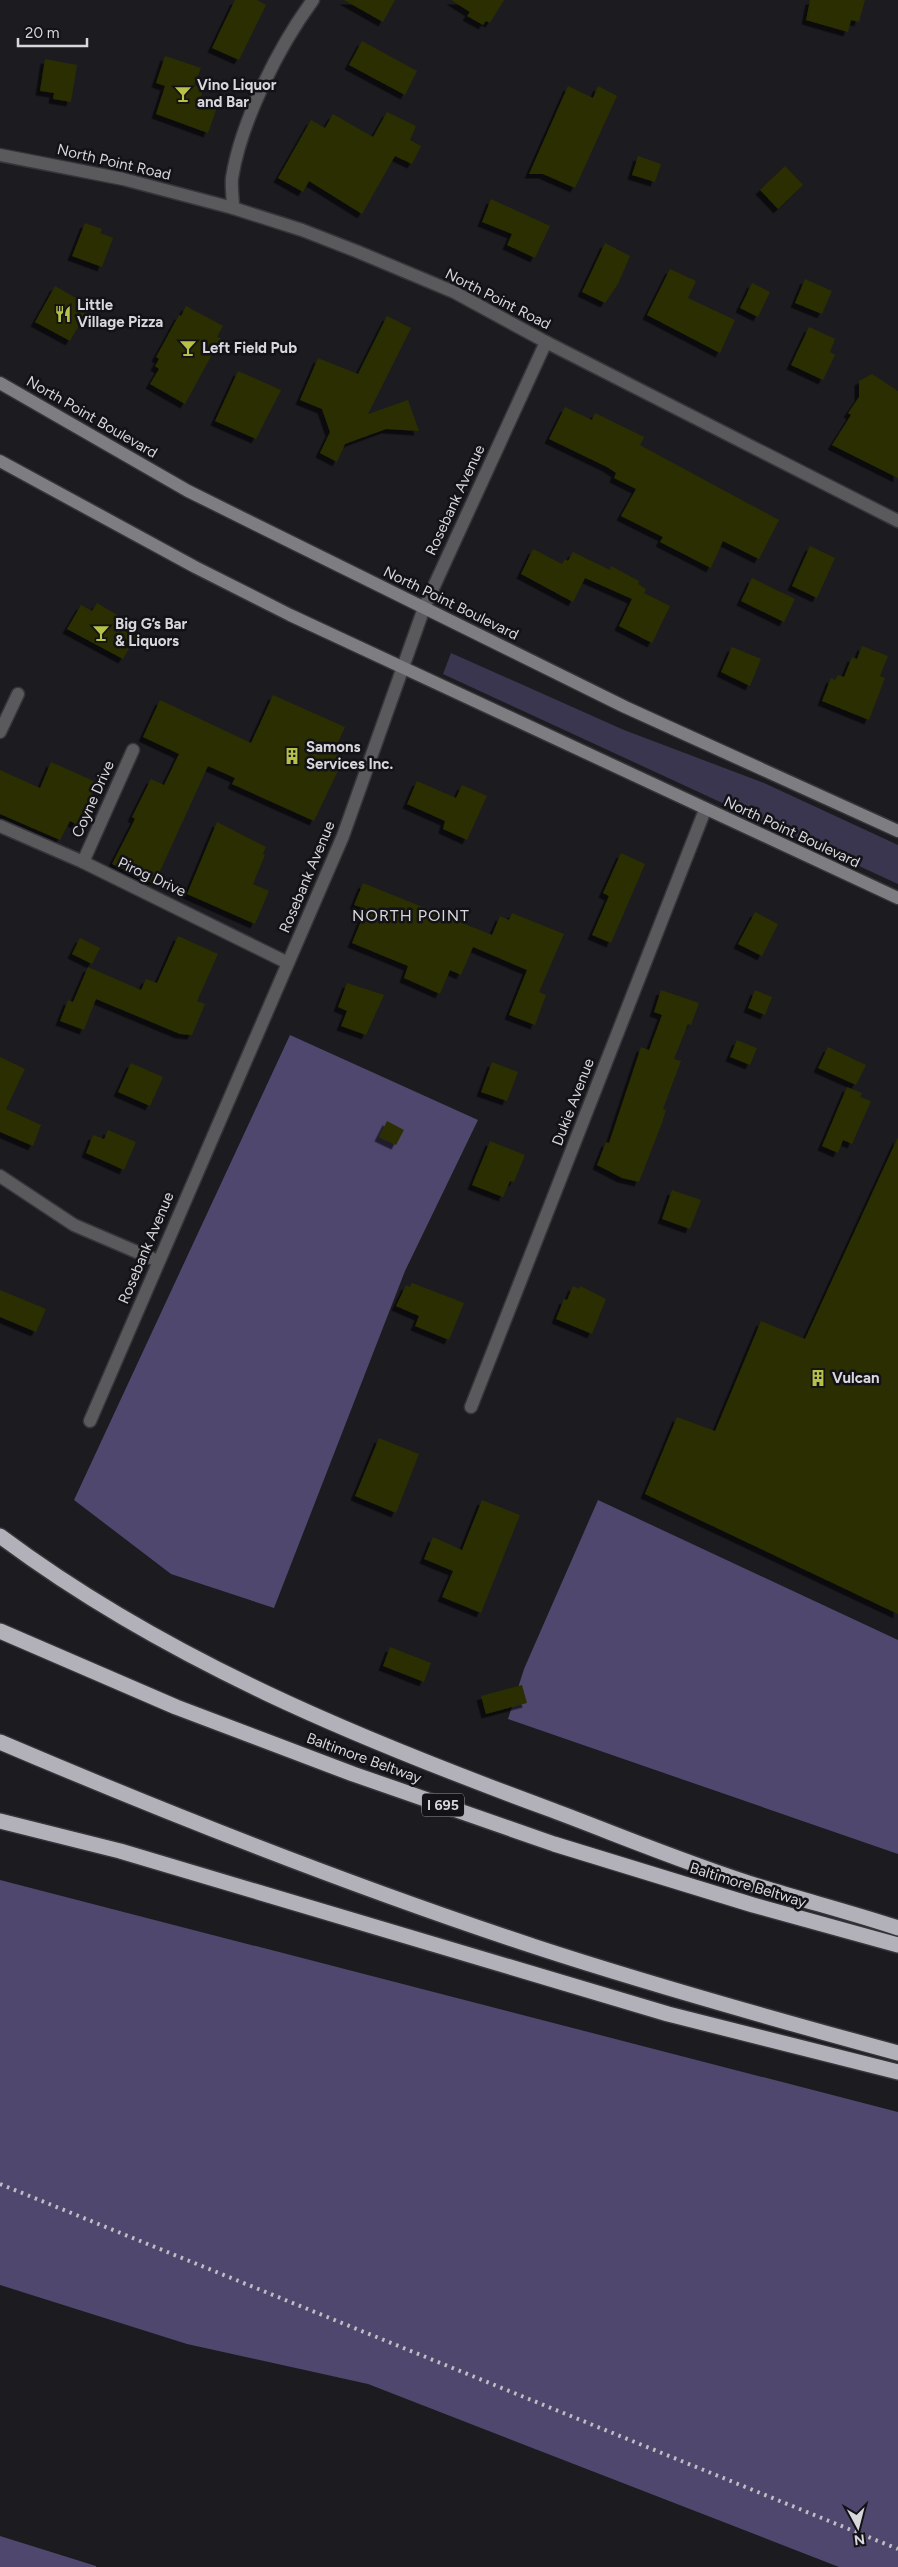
<svg xmlns="http://www.w3.org/2000/svg" width="898" height="2567" font-family="Figtree,sans-serif">
<style>
.green{fill:#3b364f}
.forest{fill:#4f476d}
.building{fill:#2b2e01;filter:url(#shadow)}
.lines{fill:none;stroke-linecap:round;stroke-linejoin:round}
.minor-casing{stroke:#36353a;stroke-width:15}
.tertiary-casing{stroke:#36353a;stroke-width:15}
.secondary-casing{stroke:#36353a;stroke-width:15}
.motorway-casing{stroke:#36353a;stroke-width:18}
.minor{stroke:#5a595c;stroke-width:12}
.tertiary{stroke:#5a595c;stroke-width:12}
.secondary{stroke:#7e7d82;stroke-width:12}
.motorway{stroke:#b2b1b9;stroke-width:15}
.rail{stroke:#bfbec2;stroke-width:4;stroke-dasharray:2.5 5;stroke-linecap:butt}
.labels{text-anchor:middle;stroke-width:5;stroke-linejoin:round;paint-order:stroke}
.shield{fill:#121217;stroke:#9d9ca0;stroke-width:1}
.shield-label{font-size:14px;font-weight:bold;fill:#d8d7db}
.poi-label{font-size:15px;font-weight:bold;fill:#d8d7db;stroke:#121217;text-anchor:start}
.street-label{font-size:15px;fill:#d8d7db;stroke:#121217}
.neighbourhood-label{font-size:16px;letter-spacing:1px;fill:#d8d7db;stroke:#121217}
</style>
<defs>
<filter id="shadow"><feDropShadow dx="-4.5" dy="4.5" stdDeviation="0" flood-color="#0009"/></filter>
</defs>
<rect width="100%" height="100%" fill="#1c1b20"/>
<!-- green -->
<path class="green" d="M 451,653 L 624,730 L 764,783 L 898,845 L 898,884 L 443,674 Z"/>
<!-- forest -->
<g class="forest">
<path d="M 290,1035 L 478,1120 L 405,1271 L 274,1608 L 171,1574 L 74,1500 Z"/>
<path d="M 598,1500 L 898,1640 L 898,1854 L 508,1719 L 524,1669 Z"/>
<path d="M 0,1880 L 898,2112 L 898,2567 L 839,2567 L 368,2384 L 187,2344 L 0,2285 Z"/>
<path d="M 0,2536 L 96,2566 L 96,2567 L 0,2567 Z"/>
</g>
<!-- building -->
<g class="building">
<path d="M 235,0 L 257,0 L 266,5 L 239,60 L 212,48 Z"/>
<path d="M 344,0 L 395,0 L 383,22 Z"/>
<path d="M 451,0 L 504,0 L 490,23 L 486,21 L 483,25 L 467,16 L 470,12 Z"/>
<path d="M 810,0 L 865,0 L 859,22 L 851,20 L 848,32 L 806,20 Z"/>
<path d="M 362,41 L 417,71 L 405,95 L 349,65 Z"/>
<path d="M 165,56 L 201,68 L 194,85 L 204,88 L 200,99 L 218,105 L 208,133 L 156,114 L 165,86 L 156,83 Z"/>
<path d="M 45,59 L 77,65 L 71,102 L 53,99 L 54,93 L 40,91 Z"/>
<path d="M 568,86 L 593,98 L 598,86 L 617,96 L 575,188 L 543,174 L 529,174 Z"/>
<path d="M 387,112 L 416,126 L 410,140 L 421,146 L 412,164 L 395,156 L 362,214 L 309,181 L 303,192 L 278,178 L 311,120 L 325,128 L 333,114 L 373,137 Z"/>
<path d="M 638,156 L 661,164 L 655,182 L 632,175 Z"/>
<path d="M 785,166 L 803,185 L 778,209 L 760,190 Z"/>
<path d="M 491,199 L 550,226 L 535,258 L 507,245 L 512,234 L 482,222 Z"/>
<path d="M 85,223 L 102,229 L 100,233 L 113,238 L 102,267 L 72,256 Z"/>
<path d="M 605,243 L 630,256 L 618,284 L 605,303 L 582,292 Z"/>
<path d="M 670,269 L 696,281 L 688,298 L 735,320 L 720,353 L 647,315 Z"/>
<path d="M 805,279 L 832,291 L 822,314 L 795,303 Z"/>
<path d="M 752,283 L 770,292 L 758,317 L 740,308 Z"/>
<path d="M 55,286 L 90,306 L 70,341 L 35,322 Z"/>
<path d="M 186,306 L 223,326 L 217,337 L 221,338 L 185,404 L 150,384 L 159,369 L 155,366 L 159,359 L 156,357 L 179,315 L 181,316 Z"/>
<path d="M 387,316 L 411,328 L 368,414 L 408,400 L 419,431 L 386,429 L 345,444 L 337,462 L 320,453 L 330,432 L 322,409 L 300,400 L 318,358 L 358,374 Z"/>
<path d="M 809,327 L 835,339 L 830,352 L 835,355 L 823,380 L 791,365 Z"/>
<path d="M 238,371 L 281,390 L 256,439 L 215,421 Z"/>
<path d="M 872,374 L 898,391 L 898,478 L 832,445 L 851,415 L 848,413 L 859,397 L 859,381 Z"/>
<path d="M 565,407 L 592,420 L 595,413 L 644,437 L 640,445 L 647,449 L 779,520 L 759,559 L 723,541 L 711,568 L 660,542 L 663,537 L 621,516 L 636,489 L 614,478 L 616,473 L 607,467 L 549,439 Z"/>
<path d="M 810,546 L 835,558 L 817,598 L 792,586 Z"/>
<path d="M 533,549 L 562,564 L 565,559 L 568,561 L 573,552 L 610,570 L 611,566 L 639,581 L 638,584 L 646,589 L 644,593 L 670,606 L 652,643 L 619,626 L 632,599 L 585,578 L 573,602 L 521,574 Z"/>
<path d="M 752,578 L 795,599 L 784,622 L 741,601 Z"/>
<path d="M 97,603 L 119,616 L 115,624 L 136,636 L 123,659 L 67,629 L 81,605 L 92,611 Z"/>
<path d="M 862,646 L 888,656 L 880,676 L 885,678 L 869,720 L 822,701 L 831,678 L 835,680 L 838,675 L 844,677 L 852,657 L 857,659 Z"/>
<path d="M 732,647 L 761,659 L 750,686 L 721,672 Z"/>
<path d="M 273,695 L 345,727 L 333,753 L 344,758 L 314,821 L 232,784 L 235,778 L 208,766 L 156,880 L 154,879 L 152,883 L 112,864 L 135,819 L 132,817 L 151,779 L 164,785 L 179,754 L 143,737 L 160,700 L 251,743 Z"/>
<path d="M 51,762 L 98,783 L 76,824 L 70,821 L 60,840 L 0,814 L 0,770 L 40,788 Z"/>
<path d="M 417,781 L 456,798 L 462,785 L 487,796 L 467,840 L 443,829 L 445,821 L 407,804 Z"/>
<path d="M 217,822 L 266,847 L 263,854 L 265,855 L 253,884 L 269,891 L 255,924 L 187,894 Z"/>
<path d="M 621,853 L 645,864 L 611,943 L 592,935 L 609,896 L 603,893 Z"/>
<path d="M 363,883 L 492,935 L 500,916 L 509,920 L 512,913 L 564,934 L 539,992 L 546,995 L 535,1025 L 509,1015 L 527,970 L 473,947 L 461,975 L 450,970 L 440,994 L 404,978 L 408,966 L 352,943 L 366,909 L 354,905 Z"/>
<path d="M 755,912 L 778,924 L 762,956 L 738,944 Z"/>
<path d="M 178,936 L 218,954 L 197,1001 L 205,1004 L 192,1035 L 180,1034 L 96,999 L 84,1030 L 60,1021 L 68,1000 L 73,1002 L 88,967 L 141,990 L 146,979 L 157,983 Z"/>
<path d="M 80,938 L 100,948 L 92,964 L 72,954 Z"/>
<path d="M 347,983 L 384,995 L 366,1035 L 341,1026 L 347,1011 L 338,1007 Z"/>
<path d="M 661,990 L 699,1003 L 691,1025 L 688,1024 L 674,1059 L 681,1061 L 663,1109 L 666,1110 L 662,1123 L 639,1182 L 622,1178 L 597,1165 L 606,1142 L 609,1143 L 641,1047 L 649,1050 L 662,1015 L 654,1012 Z"/>
<path d="M 755,990 L 772,997 L 765,1015 L 748,1008 Z"/>
<path d="M 737,1040 L 757,1048 L 750,1065 L 730,1057 Z"/>
<path d="M 828,1047 L 866,1065 L 856,1085 L 818,1068 Z"/>
<path d="M 0,1057 L 25,1069 L 6,1109 L 41,1125 L 33,1146 L 0,1132 Z"/>
<path d="M 492,1062 L 518,1072 L 507,1101 L 481,1092 Z"/>
<path d="M 131,1063 L 163,1077 L 150,1106 L 118,1092 Z"/>
<path d="M 847,1087 L 862,1093 L 860,1097 L 871,1101 L 852,1144 L 843,1140 L 838,1153 L 822,1146 Z"/>
<path d="M 387,1121 L 404,1130 L 396,1145 L 379,1137 Z"/>
<path d="M 108,1130 L 136,1142 L 124,1170 L 86,1153 L 93,1135 L 104,1139 Z"/>
<path d="M 898,1137 L 898,1614 L 645,1494 L 677,1417 L 715,1431 L 761,1321 L 805,1339 Z"/>
<path d="M 490,1141 L 525,1155 L 514,1182 L 510,1181 L 503,1197 L 472,1185 Z"/>
<path d="M 672,1190 L 701,1200 L 690,1229 L 662,1219 Z"/>
<path d="M 412,1283 L 464,1303 L 449,1340 L 415,1326 L 419,1316 L 396,1306 L 406,1285 L 410,1287 Z"/>
<path d="M 573,1286 L 579,1289 L 580,1286 L 606,1299 L 592,1334 L 556,1319 L 564,1299 L 567,1300 Z"/>
<path d="M 0,1290 L 46,1309 L 36,1332 L 0,1317 Z"/>
<path d="M 379,1438 L 419,1454 L 396,1513 L 355,1496 Z"/>
<path d="M 482,1500 L 520,1515 L 481,1613 L 442,1597 L 453,1571 L 424,1559 L 433,1537 L 462,1550 Z"/>
<path d="M 390,1647 L 431,1663 L 424,1682 L 383,1666 Z"/>
<path d="M 522,1685 L 527,1703 L 486,1714 L 481,1696 Z"/>
</g>
<g class="lines">
<!-- minor casing -->
<g class="minor-casing">
<g id="minor">
<path d="M 233,208 C 233,198 231,187 232,178 C 241,121 279,46 313,0"/>
<path d="M 0,732 L 18,694"/>
<path d="M 0,826 L 83,862 L 288,963"/>
<path d="M 83,862 L 133,750"/>
<path d="M 0,1176 L 74,1225 L 158,1261"/>
<path d="M 471,1407 L 705,810"/>
<path d="M 90,1421 L 343,836 L 424,608 L 546,342"/>
</g>
</g>
<!-- tertiary casing -->
<g class="tertiary-casing">
<path id="tertiary" d="M 0,155 L 123,179 L 233,208 L 302,230 L 356,251 L 454,292 L 546,342 L 898,521"/>
</g>
<!-- secondary casing -->
<g class="secondary-casing">
<g id="secondary">
<path d="M 0,383 L 188,491 L 295,544 L 625,707 L 898,831"/>
<path d="M 0,461 L 195,567 L 290,615 L 898,898"/>
</g>
</g>
<!-- motorway casing -->
<g class="motorway-casing">
<g id="motorway">
<path d="M 0,1536 C 166,1660 359,1739 552,1810 C 621,1836 690,1865 761,1887 C 806,1901 853,1913 898,1928"/>
<path d="M 0,1631 L 176,1707 L 353,1774 L 554,1844 L 753,1905 L 898,1945"/>
<path d="M 0,1742 C 176,1817 354,1887 536,1947 C 655,1986 777,2020 898,2053"/>
<path d="M 0,1821 L 120,1851 L 668,2014 L 898,2072"/>
</g>
</g>
<!-- minor -->
<use href="#minor" class="minor"/>
<!-- tertiary -->
<use href="#tertiary" class="tertiary"/>
<!-- secondary -->
<use href="#secondary" class="secondary"/>
<!-- motorway -->
<use href="#motorway" class="motorway"/>
<!-- rail -->
<path class="rail" d="M 0,2184 L 898,2549"/>
</g>
<!-- icons -->
<defs>
<g id="bar-bare" transform="scale(1.35)"><path d="M-6-5H6L.8 .8V4.5H3.5V6h-7V4.5H-.8V.8Z" fill="#b7c148" stroke="#121217" stroke-width="2.5" paint-order="stroke"/></g>
<g id="restaurant-bare" transform="scale(1.35)"><path d="M-5-6h1v4h1v-4h1v4h1v-4h1v5L-1.5 .5V6h-2V.5L-5-1ZM5-6V6H3V1.5H1.5Q1.5-4 5-6Z" fill="#b7c148" stroke="#121217" stroke-width="2.5" paint-order="stroke"/></g>
<g id="building-bare" transform="scale(1.35)"><path d="M-4-6H4V6H1V3H-1V6H-4ZM-2.5-4.3h1.7v1.8h-1.7ZM.8-4.3h1.7v1.8H.8ZM-2.5-1h1.7V.8h-1.7ZM.8-1h1.7V.8H.8Z" fill="#b7c148" stroke="#121217" stroke-width="2.5" paint-order="stroke"/></g>
</defs>
<g fill-rule="evenodd">
<use href="#bar-bare" x="183" y="94"/>
<use href="#restaurant-bare" x="63" y="314"/>
<use href="#bar-bare" x="188" y="348"/>
<use href="#bar-bare" x="101" y="633"/>
<use href="#building-bare" x="292" y="756"/>
<use href="#building-bare" x="818" y="1378"/>
</g>
<g class="labels">
<!-- shield labels -->
<rect class="shield" x="422" y="1793.5" width="42" height="23" rx="4"/>
<g class="shield-label">
<text x="443" y="1810">I 695</text>
</g>
<!-- poi labels -->
<g class="poi-label">
<text x="197" y="90">Vino Liquor<tspan x="197" dy="17">and Bar</tspan></text>
<text x="77" y="310">Little<tspan x="77" dy="17">Village Pizza</tspan></text>
<text x="202" y="353">Left Field Pub</text>
<text x="115" y="629">Big G’s Bar<tspan x="115" dy="17">&amp; Liquors</tspan></text>
<text x="306" y="752">Samons<tspan x="306" dy="17">Services Inc.</tspan></text>
<text x="832" y="1383">Vulcan</text>
</g>
<!-- street labels -->
<g class="street-label">
<text transform="translate(114 162) rotate(13)" y="5">North Point Road</text>
<text transform="translate(498 299) rotate(27)" y="5">North Point Road</text>
<text transform="translate(92 417) rotate(30)" y="5">North Point Boulevard</text>
<text transform="translate(455 500) rotate(-65)" y="5">Rosebank Avenue</text>
<text transform="translate(451 603) rotate(26)" y="5">North Point Boulevard</text>
<text transform="translate(93 799) rotate(-66)" y="5">Coyne Drive</text>
<text transform="translate(792 832) rotate(25)" y="5">North Point Boulevard</text>
<text transform="translate(152 877) rotate(25)" y="5">Pirog Drive</text>
<text transform="translate(307 877) rotate(-67)" y="5">Rosebank Avenue</text>
<text transform="translate(573 1102) rotate(-69)" y="5">Dukie Avenue</text>
<text transform="translate(146 1248) rotate(-67)" y="5">Rosebank Avenue</text>
<text transform="translate(364 1758) rotate(20)" y="5">Baltimore Beltway</text>
<text transform="translate(748 1885) rotate(17)" y="5">Baltimore Beltway</text>
</g>
<!-- neighbourhood labels -->
<g class="neighbourhood-label">
<text x="411" y="921">NORTH POINT</text>
</g>
</g>
<!-- north arrow -->
<g transform="translate(858 2527) rotate(173)" stroke="#121217" stroke-width="4" paint-order="stroke">
<path d="M0-4L9 19L0 12L-9 19Z" fill="#d8d7db"/>
<text y="-8" font-size="14" font-weight="bold" text-anchor="middle" fill="#d8d7db">N</text>
</g>
<!-- scale -->
<path d="M18 38v8h69v-8" fill="none" stroke="#d8d7db" stroke-width="2.5"/>
<text x="25" y="38" font-size="15" fill="#d8d7db" stroke="#121217" stroke-width="4" paint-order="stroke">20 m</text>
</svg>
